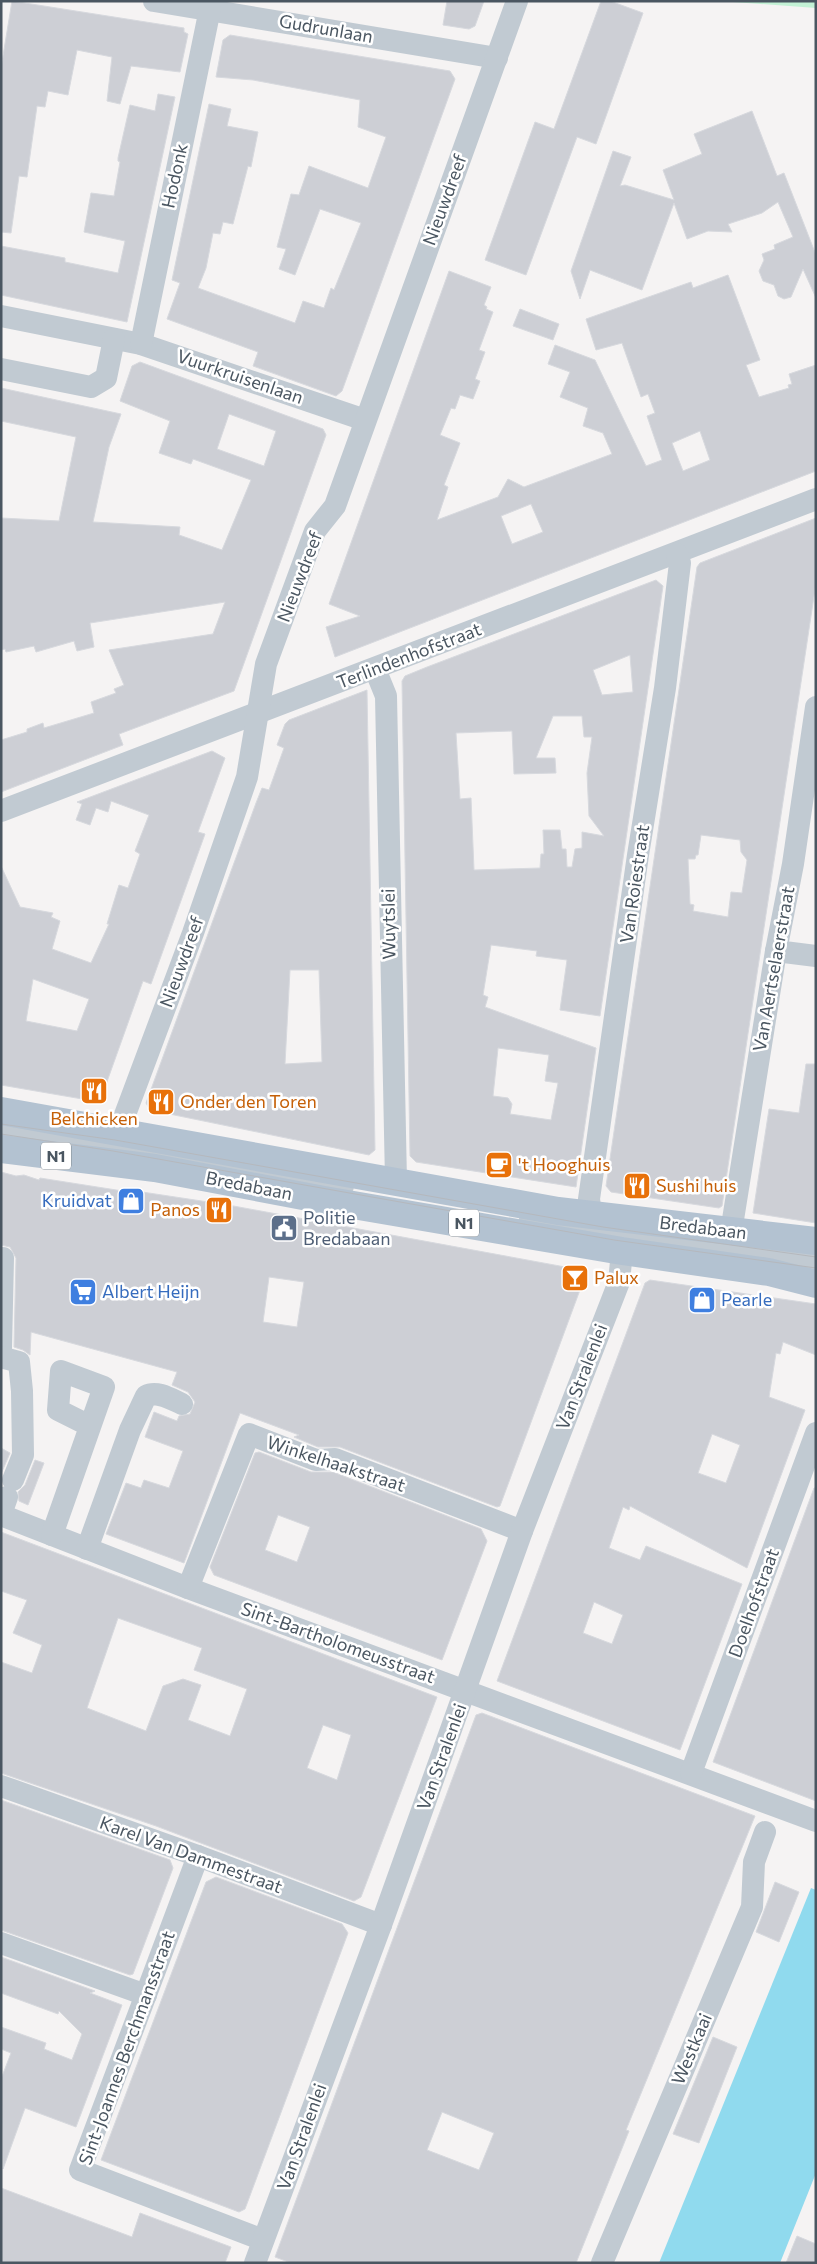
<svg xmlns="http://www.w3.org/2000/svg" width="817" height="2264" font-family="Commissioner,sans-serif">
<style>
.green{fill:#c3f1d5}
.water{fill:#90daee}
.building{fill:#cdcfd5;stroke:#d7d9de;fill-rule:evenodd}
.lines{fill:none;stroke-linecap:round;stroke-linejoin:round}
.minor{stroke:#c1cad2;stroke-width:22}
.major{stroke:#b3c2d1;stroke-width:28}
.tram{stroke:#b5b8bd;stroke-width:1}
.labels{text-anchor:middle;stroke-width:5;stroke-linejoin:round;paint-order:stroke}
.shield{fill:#fff;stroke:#808990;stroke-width:1}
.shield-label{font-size:16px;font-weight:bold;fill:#4a5661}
.street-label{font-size:18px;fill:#4a5661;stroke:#fff}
.food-label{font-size:18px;fill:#c56008;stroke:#fff;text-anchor:start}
.shop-label{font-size:18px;fill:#366cbe;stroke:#fff;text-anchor:start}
.service-label{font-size:18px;fill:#4e5e75;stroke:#fff;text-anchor:start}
</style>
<rect width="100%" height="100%" fill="#f5f3f3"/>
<!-- green -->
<path class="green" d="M 719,1 L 816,1 L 816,8 Z"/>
<!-- water -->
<path class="water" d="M 811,1888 L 816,1890 L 816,2173 L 780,2263 L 659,2263 Z"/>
<!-- building -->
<g class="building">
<path d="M 12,1 L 184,28 L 184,32 L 188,34 L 180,72 L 131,66 L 120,104 L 107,101 L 112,57 L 77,50 L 68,95 L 48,91 L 45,107 L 37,106 L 27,177 L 19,176 L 11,233 L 1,232 L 1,68 Z"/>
<path d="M 447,1 L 484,1 L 475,26 L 469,29 L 443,25 Z"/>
<path d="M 601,1 L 610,1 L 643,13 L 596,144 L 577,137 L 526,275 L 485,260 L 535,122 L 554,129 Z"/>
<path d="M 230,35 L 450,71 L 455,79 L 342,391 L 336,396 L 253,366 L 258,352 L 167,319 L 180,283 L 172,280 L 209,104 L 231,109 L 227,126 L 258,132 L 251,167 L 248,166 L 233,224 L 223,222 L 220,234 L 213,233 L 206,268 L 198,288 L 295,323 L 303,301 L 324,308 L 331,288 L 334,290 L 361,223 L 320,209 L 295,275 L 279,269 L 286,249 L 277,247 L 291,194 L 299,195 L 309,166 L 368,188 L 386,137 L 358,127 L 360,100 L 253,80 L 216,77 L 223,40 Z"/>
<path d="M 158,94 L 175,97 L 127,322 L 1,295 L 1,246 L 65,258 L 65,262 L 118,273 L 125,241 L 84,232 L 91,193 L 114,196 L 120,162 L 118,161 L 118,158 L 130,105 L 155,111 Z"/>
<path d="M 752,111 L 777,176 L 784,173 L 816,255 L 816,298 L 803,269 L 791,297 L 784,299 L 778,296 L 774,285 L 763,281 L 759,271 L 764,260 L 762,254 L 775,249 L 774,245 L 793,237 L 778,202 L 762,213 L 728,224 L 732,232 L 708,231 L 687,239 L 674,203 L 642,290 L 590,270 L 580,299 L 571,271 L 613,151 L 631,157 L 620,186 L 625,185 L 674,200 L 663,170 L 702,154 L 694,134 Z"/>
<path d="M 449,271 L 491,287 L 484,305 L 487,307 L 486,309 L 493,312 L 479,350 L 485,352 L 475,379 L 480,381 L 473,399 L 460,395 L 455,409 L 451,408 L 440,435 L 460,443 L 444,485 L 448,487 L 437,520 L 498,497 L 508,479 L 524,487 L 612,454 L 603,433 L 583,426 L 588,408 L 560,397 L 570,372 L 548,364 L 555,345 L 595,360 L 646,466 L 662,460 L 647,416 L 655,413 L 648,394 L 641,397 L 622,343 L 596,350 L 586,319 L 691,282 L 693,288 L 728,275 L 760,360 L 746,365 L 759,397 L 789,388 L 788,385 L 792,384 L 789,374 L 816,365 L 816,471 L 335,657 L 326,627 L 360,616 L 329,604 ZM 700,431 L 710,460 L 683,471 L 672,443 ZM 531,504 L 543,532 L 512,544 L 501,516 Z"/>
<path d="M 520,309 L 559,324 L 553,340 L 513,326 Z"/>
<path d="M 140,362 L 323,429 L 326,435 L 234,691 L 119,734 L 123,745 L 1,792 L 1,740 L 27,732 L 27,729 L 43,723 L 44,728 L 94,713 L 91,702 L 116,693 L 114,689 L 124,685 L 109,650 L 213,634 L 225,602 L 90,623 L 94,647 L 77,651 L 74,641 L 36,652 L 34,646 L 6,652 L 5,649 L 1,650 L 1,518 L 59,521 L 76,437 L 1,421 L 1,388 L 121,414 L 109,447 L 93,522 L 180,527 L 179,535 L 222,550 L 251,480 L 193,459 L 191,464 L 159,453 L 170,421 L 120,401 L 132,366 ZM 229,414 L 276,431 L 264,466 L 217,449 Z"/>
<path d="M 816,518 L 816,583 L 722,1206 L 719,1208 L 611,1192 L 606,1186 L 697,567 L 700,563 ZM 701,835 L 740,840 L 741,852 L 747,860 L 742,893 L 731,892 L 728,917 L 693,911 L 694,905 L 690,904 L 688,859 L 695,859 L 696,855 L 698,855 Z"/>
<path d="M 656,580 L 663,586 L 600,1016 L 560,1010 L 567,960 L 536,956 L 537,951 L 491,945 L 483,995 L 488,997 L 485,1007 L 596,1048 L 576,1187 L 416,1162 L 410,1156 L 402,681 L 405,676 L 427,667 ZM 630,655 L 633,692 L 602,695 L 593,670 ZM 553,716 L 582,716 L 584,737 L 592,737 L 587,773 L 589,816 L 604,836 L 582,832 L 582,848 L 575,849 L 572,867 L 567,867 L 566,849 L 562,849 L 560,830 L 543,830 L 544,854 L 541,854 L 540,868 L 474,870 L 471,798 L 460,799 L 456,733 L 512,731 L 514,774 L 556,773 L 555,758 L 536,758 ZM 498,1048 L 549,1055 L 545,1081 L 558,1083 L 551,1120 L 510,1114 L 512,1104 L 508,1098 L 493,1096 Z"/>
<path d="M 367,690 L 375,1150 L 369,1155 L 150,1110 L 146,1103 L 256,803 L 262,788 L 269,790 L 284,748 L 277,745 L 285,724 L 289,720 ZM 290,970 L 319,970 L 322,1062 L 285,1064 Z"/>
<path d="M 212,751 L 225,758 L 198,832 L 205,834 L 151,984 L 143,981 L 104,1090 L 94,1101 L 1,1085 L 1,866 L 20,907 L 53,913 L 51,917 L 60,921 L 52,949 L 91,963 L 109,924 L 107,924 L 119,885 L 128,888 L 140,854 L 135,851 L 149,815 L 111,801 L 108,812 L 96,808 L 90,825 L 76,820 L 82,804 L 77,802 ZM 33,979 L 89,999 L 77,1031 L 26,1021 Z"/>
<path d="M 806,1064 L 816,1064 L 816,1223 L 753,1213 L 769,1109 L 799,1113 Z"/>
<path d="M 1,1172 L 16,1176 L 24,1175 L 39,1180 L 40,1178 L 129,1192 L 129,1190 L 228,1205 L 587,1271 L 500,1506 L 497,1507 L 340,1447 L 318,1447 L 294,1437 L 299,1435 L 240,1413 L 184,1563 L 106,1534 L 126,1483 L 141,1488 L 144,1480 L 169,1488 L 183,1451 L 145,1437 L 154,1412 L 177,1421 L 179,1416 L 190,1414 L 195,1402 L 188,1392 L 172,1385 L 177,1372 L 31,1332 L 30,1355 L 23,1350 L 14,1347 L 16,1258 L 10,1247 L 1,1245 ZM 269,1277 L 304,1282 L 297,1327 L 263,1322 Z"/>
<path d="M 650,1280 L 816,1304 L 816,1355 L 783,1342 L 780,1354 L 776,1353 L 769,1397 L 805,1410 L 747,1568 L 630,1506 L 629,1510 L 623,1507 L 609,1548 L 640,1560 L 646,1546 L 742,1584 L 680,1750 L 497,1681 L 645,1283 ZM 712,1434 L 740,1445 L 726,1483 L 698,1473 ZM 594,1602 L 623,1615 L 612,1644 L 583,1633 Z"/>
<path d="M 1,1448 L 10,1453 L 1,1474 Z"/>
<path d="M 259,1452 L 311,1472 L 333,1472 L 481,1529 L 487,1541 L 442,1660 L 214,1575 L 210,1567 L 255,1453 ZM 278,1515 L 310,1527 L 297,1562 L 265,1550 Z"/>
<path d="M 35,1460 L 44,1463 L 28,1505 L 19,1501 L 18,1492 L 25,1485 Z"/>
<path d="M 814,1488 L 816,1488 L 816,1801 L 713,1762 Z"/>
<path d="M 1,1532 L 437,1697 L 361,1897 L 354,1901 L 156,1826 L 1,1773 L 1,1662 L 32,1673 L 42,1645 L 13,1633 L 27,1600 L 1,1591 ZM 118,1618 L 202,1648 L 194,1670 L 247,1689 L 230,1736 L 188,1720 L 201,1685 L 183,1679 L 163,1686 L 146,1731 L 87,1708 ZM 323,1725 L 351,1735 L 337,1780 L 307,1768 Z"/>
<path d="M 482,1713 L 755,1816 L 626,2130 L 629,2131 L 576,2263 L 291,2263 L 275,2257 L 476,1715 ZM 442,2112 L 494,2133 L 479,2170 L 427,2150 Z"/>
<path d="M 1,1800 L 170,1860 L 173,1868 L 133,1974 L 130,1975 L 1,1930 Z"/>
<path d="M 216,1877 L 342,1924 L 348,1933 L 245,2209 L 239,2212 L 101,2160 L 206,1882 Z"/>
<path d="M 775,1882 L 799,1892 L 779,1942 L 756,1932 Z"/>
<path d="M 1,1957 L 95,1991 L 90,1993 L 122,2005 L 76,2127 L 25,2108 L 3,2169 L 1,2079 L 11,2053 L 1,2049 L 1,2027 L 46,2043 L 44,2049 L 72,2060 L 82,2034 L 59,2011 L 58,2014 L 1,1993 Z"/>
<path d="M 713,2037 L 737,2047 L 699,2143 L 673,2134 Z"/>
<path d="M 1,2188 L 132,2237 L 140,2213 L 231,2247 L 225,2263 L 1,2263 Z"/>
<path d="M 797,2236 L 816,2244 L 816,2263 L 786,2263 Z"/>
</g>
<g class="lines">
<!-- minor -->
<g class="minor">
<path d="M 154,1 L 497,58"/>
<path d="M 1,316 L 141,344 L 365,420"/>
<path d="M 141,344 L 210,9"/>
<path d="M 1,369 L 91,387 L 106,378 L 114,339"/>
<path d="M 375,669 L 386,696 L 396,1181"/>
<path d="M 1,811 L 816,499"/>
<path d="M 776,951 L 816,956"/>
<path d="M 1,1128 L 343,1186"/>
<path d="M 111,1163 L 117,1132 L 123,1120 L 193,933 L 247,777 L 266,664 L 315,531 L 335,506 L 517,1"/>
<path d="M 530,1220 L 608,1234 L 816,1263"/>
<path d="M 731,1232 L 776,951 L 793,864 L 816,707"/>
<path d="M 1,1258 L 3,1258 L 1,1348"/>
<path d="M 1,1357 L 19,1362 L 22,1391 L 23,1455 L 13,1480"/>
<path d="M 1,1514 L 7,1497"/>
<path d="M 1,1515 L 188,1588 L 816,1821"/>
<path d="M 52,1535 L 104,1387 L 61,1371 L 58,1410 L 90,1426"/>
<path d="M 87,1549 L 130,1430 L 146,1396 C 157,1390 171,1399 182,1404"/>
<path d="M 188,1588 L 249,1434 L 316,1460 L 335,1459 L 522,1531"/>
<path d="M 691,1773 L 816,1433"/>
<path d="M 1,1786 L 198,1856 L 381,1925"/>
<path d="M 198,1856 L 80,2170 L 263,2240"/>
<path d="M 1,1943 L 146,1995"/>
<path d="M 255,2263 L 381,1925 L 522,1531 L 619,1282 L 622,1251 L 591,1214 L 589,1199 L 638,855 L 665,688 L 680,563 L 677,554"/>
<path d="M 602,2263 L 752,1907 L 754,1862 L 765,1832"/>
</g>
<!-- major -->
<g class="major">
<path d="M 1,1111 L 558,1211 L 816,1241"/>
<path d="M 1,1149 L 155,1168 L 324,1200 L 622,1251 L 769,1272 L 816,1284"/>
</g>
<!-- tram -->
<g class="tram">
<path d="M 1,1124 L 115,1140 L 603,1227 L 816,1257"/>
<path d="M 1,1134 L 113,1151 L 614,1240 L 816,1268"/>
</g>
</g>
<!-- icons -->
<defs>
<g id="restaurant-square" transform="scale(1.4375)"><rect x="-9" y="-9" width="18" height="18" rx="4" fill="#e8710a" stroke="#fff"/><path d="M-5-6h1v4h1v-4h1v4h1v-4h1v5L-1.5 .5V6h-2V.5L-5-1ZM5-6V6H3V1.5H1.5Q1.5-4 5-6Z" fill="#fff"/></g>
<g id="cafe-square" transform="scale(1.4375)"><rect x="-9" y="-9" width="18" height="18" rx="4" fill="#e8710a" stroke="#fff"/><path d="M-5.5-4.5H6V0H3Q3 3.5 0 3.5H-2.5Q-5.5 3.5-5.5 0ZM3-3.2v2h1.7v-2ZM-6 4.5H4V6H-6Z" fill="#fff"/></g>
<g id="shop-square" transform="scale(1.4375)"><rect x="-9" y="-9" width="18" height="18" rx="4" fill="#3f7fe0" stroke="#fff"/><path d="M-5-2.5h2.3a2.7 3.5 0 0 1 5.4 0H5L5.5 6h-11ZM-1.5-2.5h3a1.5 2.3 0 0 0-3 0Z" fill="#fff"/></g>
<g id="civic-square" transform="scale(1.4375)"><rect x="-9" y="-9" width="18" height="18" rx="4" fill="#5c6f8a" stroke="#fff"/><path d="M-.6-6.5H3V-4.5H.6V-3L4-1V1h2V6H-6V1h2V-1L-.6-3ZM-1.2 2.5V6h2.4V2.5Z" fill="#fff"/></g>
<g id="bar-square" transform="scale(1.4375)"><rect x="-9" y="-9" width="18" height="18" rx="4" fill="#e8710a" stroke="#fff"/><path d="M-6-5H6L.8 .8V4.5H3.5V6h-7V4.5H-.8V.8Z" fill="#fff"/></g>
<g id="supermarket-square" transform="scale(1.4375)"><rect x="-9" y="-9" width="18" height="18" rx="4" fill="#3f7fe0" stroke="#fff"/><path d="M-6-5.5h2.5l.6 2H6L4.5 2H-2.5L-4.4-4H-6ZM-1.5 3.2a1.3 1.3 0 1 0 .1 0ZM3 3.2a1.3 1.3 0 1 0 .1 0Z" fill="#fff"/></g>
</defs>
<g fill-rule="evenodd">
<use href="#restaurant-square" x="94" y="1091"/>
<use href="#restaurant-square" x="161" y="1102"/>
<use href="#cafe-square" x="499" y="1165"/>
<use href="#restaurant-square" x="637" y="1186"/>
<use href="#shop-square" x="131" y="1201"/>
<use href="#restaurant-square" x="219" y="1210"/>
<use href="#civic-square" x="284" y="1228"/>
<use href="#bar-square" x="575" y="1278"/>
<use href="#supermarket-square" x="83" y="1292"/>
<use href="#shop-square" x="702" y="1300"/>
</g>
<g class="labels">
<!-- shield labels -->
<g class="shield">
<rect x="41" y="1142.5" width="30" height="27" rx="4"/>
<rect x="449" y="1209.5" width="30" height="27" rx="4"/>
</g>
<g class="shield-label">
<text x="56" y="1162">N1</text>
<text x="464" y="1229">N1</text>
</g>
<!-- street labels -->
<g class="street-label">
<text transform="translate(326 29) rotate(10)" y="6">Gudrunlaan</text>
<text transform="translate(175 176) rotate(-78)" y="6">Hodonk</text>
<text transform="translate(445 200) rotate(-70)" y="6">Nieuwdreef</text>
<text transform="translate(240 377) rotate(19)" y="6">Vuurkruisenlaan</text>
<text transform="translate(300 577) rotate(-69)" y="6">Nieuwdreef</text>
<text transform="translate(409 656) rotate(-21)" y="6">Terlindenhofstraat</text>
<text transform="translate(635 884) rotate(-82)" y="6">Van Roiestraat</text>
<text transform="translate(389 924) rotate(-91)" y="6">Wuytslei</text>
<text transform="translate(182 962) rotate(-70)" y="6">Nieuwdreef</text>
<text transform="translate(774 969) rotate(-80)" y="6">Van Aertselaerstraat</text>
<text transform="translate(249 1186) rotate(11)" y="6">Bredabaan</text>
<text transform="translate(703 1228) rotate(7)" y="6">Bredabaan</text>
<text transform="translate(582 1377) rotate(-69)" y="6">Van Stralenlei</text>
<text transform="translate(336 1464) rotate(18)" y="6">Winkelhaakstraat</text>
<text transform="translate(754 1603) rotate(-70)" y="6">Doelhofstraat</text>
<text transform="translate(338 1643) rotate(20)" y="6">Sint-Bartholomeusstraat</text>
<text transform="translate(442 1757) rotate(-70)" y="6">Van Stralenlei</text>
<text transform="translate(191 1855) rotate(20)" y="6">Karel Van Dammestraat</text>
<text transform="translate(127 2048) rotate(-70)" y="6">Sint-Joannes Berchmansstraat</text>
<text transform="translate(692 2049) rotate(-67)" y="6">Westkaai</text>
<text transform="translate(302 2137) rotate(-70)" y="6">Van Stralenlei</text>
</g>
<!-- food labels -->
<g class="food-label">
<text x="180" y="1108">Onder den Toren</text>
<text x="94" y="1125" text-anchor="middle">Belchicken</text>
<text x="518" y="1171">'t Hooghuis</text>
<text x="656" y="1192">Sushi huis</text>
<text x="200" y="1216" text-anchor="end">Panos</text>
<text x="594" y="1284">Palux</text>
</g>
<!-- shop labels -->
<g class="shop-label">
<text x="112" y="1207" text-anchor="end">Kruidvat</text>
<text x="102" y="1298">Albert Heijn</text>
<text x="721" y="1306">Pearle</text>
</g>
<!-- service labels -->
<g class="service-label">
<text x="303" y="1224">Politie<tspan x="303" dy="21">Bredabaan</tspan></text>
</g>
</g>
<!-- border -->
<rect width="817" height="2264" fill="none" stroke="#4a5661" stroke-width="5"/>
</svg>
